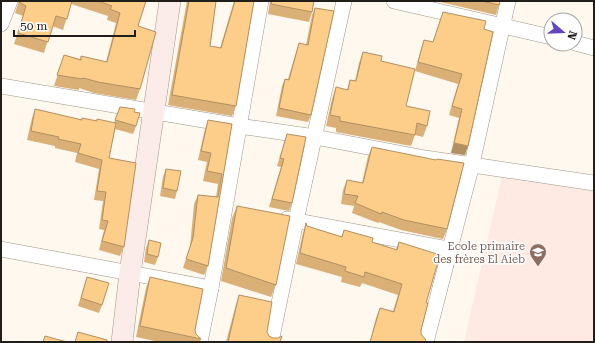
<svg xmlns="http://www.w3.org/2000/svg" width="595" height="343" font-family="'Roboto Serif',serif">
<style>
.education{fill:#feeae3}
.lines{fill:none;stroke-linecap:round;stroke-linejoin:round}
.street-casing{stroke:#a09588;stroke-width:16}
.secondary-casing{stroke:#a09588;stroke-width:22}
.street{stroke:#fff;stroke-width:15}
.secondary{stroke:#fcece9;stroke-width:21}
.wall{fill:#dab077}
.shaded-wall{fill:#b19061}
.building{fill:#fdcd8a;stroke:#b19061}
.labels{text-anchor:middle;stroke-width:3;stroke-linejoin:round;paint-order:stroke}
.education-label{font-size:11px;fill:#785e54;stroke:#fff;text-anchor:end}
</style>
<rect width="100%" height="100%" fill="#fff8ef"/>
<!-- education -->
<path class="education" d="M 502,176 L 594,191 L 594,342 L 464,342 Z"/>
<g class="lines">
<!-- street casing -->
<g class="street-casing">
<g id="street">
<path d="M 394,1 L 551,37"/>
<path d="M 1,24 L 10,1"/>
<path d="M 575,43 L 594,48"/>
<path d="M 1,86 L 239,126 L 315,137 L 425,158 L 594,183"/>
<path d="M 287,219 L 449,249"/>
<path d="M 1,249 L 211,288"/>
<path d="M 200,342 L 211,288 L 261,1"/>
<path d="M 271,342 L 296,221 L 344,1"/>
<path d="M 426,342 L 472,164 L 508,1"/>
</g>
</g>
<!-- secondary casing -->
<g class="secondary-casing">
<path id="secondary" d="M 122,342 L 130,273 L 170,1"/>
</g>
<!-- street -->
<use href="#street" class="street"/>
<!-- secondary -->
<use href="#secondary" class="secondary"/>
</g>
<!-- wall -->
<g class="wall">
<path d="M 19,1 L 146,1 L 138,26 L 140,89 L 136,100 L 94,93 L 79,88 L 79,90 L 54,86 L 64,55 L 80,59 L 81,56 L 106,62 L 116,23 L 107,20 L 108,16 L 71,4 L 63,30 L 52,26 L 44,53 L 14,44 L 23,16 L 15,13 Z"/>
<path d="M 187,1 L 216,1 L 210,46 L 220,48 L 234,1 L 254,1 L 236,106 L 232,116 L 168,105 Z"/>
<path d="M 270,1 L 314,1 L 312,12 L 309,22 L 268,14 Z"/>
<path d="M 441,1 L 500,1 L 496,15 L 440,2 Z"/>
<path d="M 315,8 L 311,115 L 308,122 L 276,116 L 282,86 L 285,79 L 288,79 L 299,43 L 306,45 L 312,15 Z"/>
<path d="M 443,12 L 484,29 L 465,155 L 451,153 L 459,118 L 449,115 L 458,84 L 415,71 L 421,49 L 424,40 L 433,42 Z"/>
<path d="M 363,52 L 381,61 L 406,106 L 427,126 L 423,137 L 415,135 L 411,146 L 336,132 L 336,128 L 326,126 L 332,99 L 336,87 L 347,90 L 350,80 L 355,81 L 359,63 Z"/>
<path d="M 120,107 L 134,112 L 136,126 L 133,134 L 115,129 L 109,158 L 124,247 L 120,256 L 99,250 L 104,230 L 99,229 L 103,201 L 94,200 L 99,169 L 75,162 L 77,153 L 55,148 L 55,146 L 27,140 L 32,118 L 35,109 L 82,120 L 114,123 Z"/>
<path d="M 208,120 L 232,124 L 208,266 L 204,275 L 183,268 L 190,247 L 194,204 L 198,195 L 216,197 L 218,184 L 203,181 L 207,162 L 198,160 L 205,129 Z"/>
<path d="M 287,134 L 292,203 L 289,211 L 269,207 L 281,167 L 277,166 Z"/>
<path d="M 372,147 L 447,229 L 443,239 L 401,230 L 379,222 L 378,223 L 352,213 L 354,206 L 341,204 L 343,190 L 347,180 L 362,183 L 368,156 Z"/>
<path d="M 166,169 L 177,191 L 175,199 L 160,196 L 163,177 Z"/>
<path d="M 237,206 L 276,285 L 271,297 L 221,281 L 232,218 Z"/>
<path d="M 306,223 L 307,226 L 342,237 L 344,230 L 372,242 L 396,250 L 399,242 L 426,303 L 421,330 L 421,334 L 425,342 L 370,342 L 376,318 L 380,308 L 393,311 L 398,295 L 362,283 L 360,287 L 341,282 L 342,277 L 296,264 L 303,233 Z"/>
<path d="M 149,240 L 158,257 L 155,265 L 144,262 L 146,248 Z"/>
<path d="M 87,277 L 102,305 L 99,313 L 78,306 Z"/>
<path d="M 150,277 L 196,334 L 201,339 L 200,342 L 159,342 L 136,337 L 146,288 Z"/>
<path d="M 239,295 L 269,336 L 280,342 L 226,342 L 235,308 Z"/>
</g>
<!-- shaded-wall -->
<path class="shaded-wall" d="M 454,143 L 468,146 L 465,155 L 451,153 Z"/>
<!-- building -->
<g class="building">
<path d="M 19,1 L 72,1 L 67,19 L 56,16 L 48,42 L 18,33 L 26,6 L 19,2 Z"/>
<path d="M 98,1 L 146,1 L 138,26 L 156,32 L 140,89 L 98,82 L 83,78 L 82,79 L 57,75 L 64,55 L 81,60 L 81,56 L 107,62 L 120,13 L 110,9 L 112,6 Z"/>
<path d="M 189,1 L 216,1 L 210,46 L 221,48 L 235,1 L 254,1 L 236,106 L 172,95 Z"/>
<path d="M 272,1 L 314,1 L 312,12 L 271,4 Z"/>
<path d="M 482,1 L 500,1 L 499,5 Z"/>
<path d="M 315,8 L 334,11 L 311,115 L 279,108 L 285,79 L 289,80 L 299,43 L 308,45 Z"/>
<path d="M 443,12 L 486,21 L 484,29 L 493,32 L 468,146 L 454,143 L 462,109 L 452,106 L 462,74 L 418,62 L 424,40 L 433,42 Z"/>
<path d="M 363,52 L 382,56 L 381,61 L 415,69 L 406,106 L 430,111 L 427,126 L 417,123 L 415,135 L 340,121 L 340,117 L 330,115 L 336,87 L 348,90 L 350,80 L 356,81 Z"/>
<path d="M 120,107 L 135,109 L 134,112 L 140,113 L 136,126 L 115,120 Z"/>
<path d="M 35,109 L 82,120 L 82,118 L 97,121 L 97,119 L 116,123 L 109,158 L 136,163 L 124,247 L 102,241 L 108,221 L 102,220 L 106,192 L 97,191 L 102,160 L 78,153 L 81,144 L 58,139 L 59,137 L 31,131 Z"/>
<path d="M 208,120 L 232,124 L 208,266 L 186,259 L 193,238 L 198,195 L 218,197 L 222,174 L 207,171 L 211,153 L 201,151 Z"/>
<path d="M 287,134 L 306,137 L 292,203 L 272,199 L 284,159 L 280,158 Z"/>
<path d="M 372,147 L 436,160 L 437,159 L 464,163 L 447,229 L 404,220 L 382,212 L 381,214 L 355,203 L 358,196 L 344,194 L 347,180 L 363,183 Z"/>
<path d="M 166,169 L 181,171 L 177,191 L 163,188 Z"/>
<path d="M 237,206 L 290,216 L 276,285 L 226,268 Z"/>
<path d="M 306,223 L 307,226 L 342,237 L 344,230 L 373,238 L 372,242 L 397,250 L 399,242 L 440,255 L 426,303 L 428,303 L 421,330 L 421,334 L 426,340 L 425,342 L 370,342 L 380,308 L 394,312 L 402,284 L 365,272 L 364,277 L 345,271 L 346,267 L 300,253 Z"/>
<path d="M 149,240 L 161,243 L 158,257 L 147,254 Z"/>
<path d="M 87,277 L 109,283 L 102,305 L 81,298 Z"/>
<path d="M 150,277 L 203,289 L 195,330 L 196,334 L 201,339 L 140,326 Z"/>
<path d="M 239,295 L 272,302 L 267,332 L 269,336 L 273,338 L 278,338 L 282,336 L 280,342 L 252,342 L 250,341 L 250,342 L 228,342 Z"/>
<path d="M 78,332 L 107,340 L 107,342 L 75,342 Z"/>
<path d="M 45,336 L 67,342 L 43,342 Z"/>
</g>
<!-- icons -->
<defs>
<g id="school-pin" transform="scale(0.9)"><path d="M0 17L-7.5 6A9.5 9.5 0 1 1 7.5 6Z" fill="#8d6e63" stroke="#fff"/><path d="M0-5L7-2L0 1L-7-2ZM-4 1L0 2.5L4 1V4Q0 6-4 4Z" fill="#fff"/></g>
</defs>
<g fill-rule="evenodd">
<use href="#school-pin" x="538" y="252"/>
</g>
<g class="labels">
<!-- education labels -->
<g class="education-label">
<text x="525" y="250">Ecole primaire<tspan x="525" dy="13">des frères El Aieb</tspan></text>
</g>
</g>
<!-- border -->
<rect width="595" height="343" fill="none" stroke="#211d18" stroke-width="4"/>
<!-- north arrow -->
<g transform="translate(563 32) rotate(109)"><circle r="19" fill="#ffffff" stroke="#a6a5a3"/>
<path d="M0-3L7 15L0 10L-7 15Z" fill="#6646be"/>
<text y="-6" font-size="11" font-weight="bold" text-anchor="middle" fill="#211d18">N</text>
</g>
<!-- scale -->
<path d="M14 30v6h121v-6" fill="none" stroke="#211d18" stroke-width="2"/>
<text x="20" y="30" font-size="12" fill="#211d18" stroke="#ffffff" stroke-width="3" paint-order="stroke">50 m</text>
</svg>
